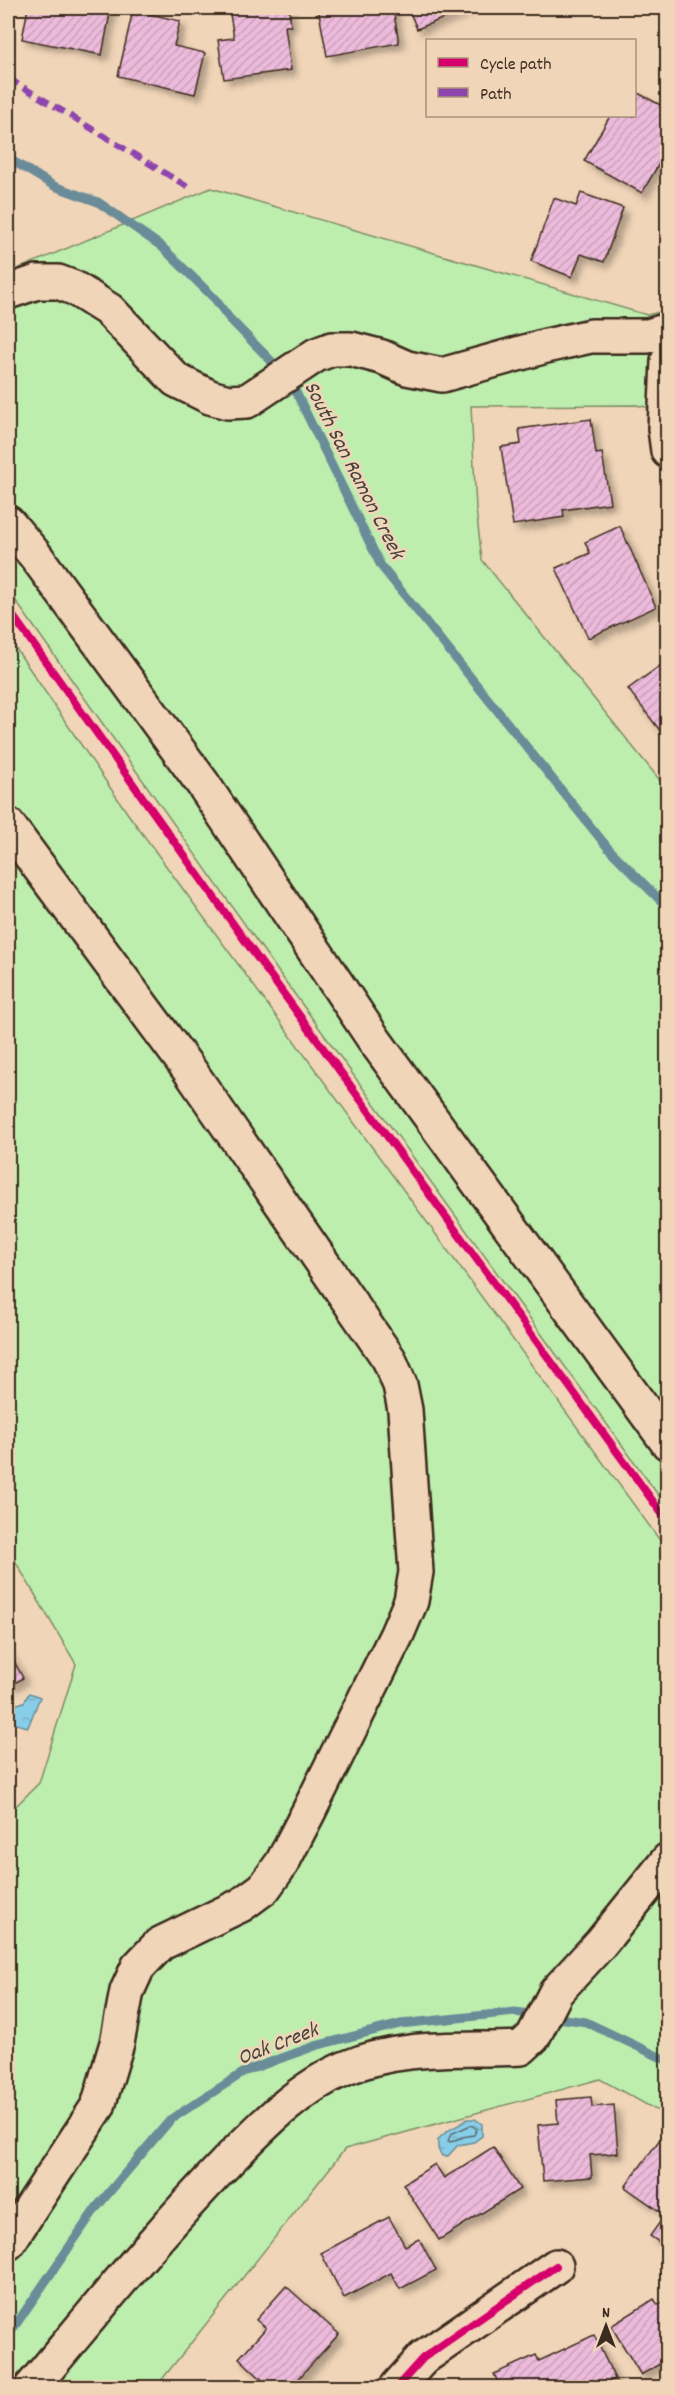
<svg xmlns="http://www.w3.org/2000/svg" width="675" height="2395" font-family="Dekko,sans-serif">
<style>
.grass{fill:#bdeeae;stroke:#7c8c66;stroke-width:1.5}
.water{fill:url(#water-ripples);stroke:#698c98;stroke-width:1.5}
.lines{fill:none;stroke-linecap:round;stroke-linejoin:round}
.shore{stroke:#5a6c6f;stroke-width:1.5}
.stream{stroke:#698c98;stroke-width:9}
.building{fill:url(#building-hatch);stroke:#3b2a1e;stroke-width:1.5;filter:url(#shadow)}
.minor-casing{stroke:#3b2a1e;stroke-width:38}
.minor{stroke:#f1d5b8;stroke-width:33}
.quiet{stroke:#8e44ad;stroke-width:6;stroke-dasharray:12 6;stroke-linecap:butt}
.cycleway-casing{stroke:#f1d5b8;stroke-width:11}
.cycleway{stroke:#d6006c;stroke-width:8}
.labels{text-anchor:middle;stroke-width:5;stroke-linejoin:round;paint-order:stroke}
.water-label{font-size:22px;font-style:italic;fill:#47433c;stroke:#f1d5b8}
</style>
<defs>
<pattern id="water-ripples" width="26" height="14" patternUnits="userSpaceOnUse" patternTransform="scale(1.5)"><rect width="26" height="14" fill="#88cee9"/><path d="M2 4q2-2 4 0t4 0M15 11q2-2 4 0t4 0" fill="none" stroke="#76b1c7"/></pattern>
<pattern id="building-hatch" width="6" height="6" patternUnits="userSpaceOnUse" patternTransform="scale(1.5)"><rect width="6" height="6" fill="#ecbada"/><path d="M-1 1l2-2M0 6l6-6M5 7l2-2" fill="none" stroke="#cba0bb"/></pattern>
<filter id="shadow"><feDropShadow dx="5.5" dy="5.5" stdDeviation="3" flood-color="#0004"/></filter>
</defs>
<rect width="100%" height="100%" fill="#f1d5b8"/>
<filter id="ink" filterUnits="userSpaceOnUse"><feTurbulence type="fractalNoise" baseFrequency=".0167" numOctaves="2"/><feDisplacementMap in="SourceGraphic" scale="12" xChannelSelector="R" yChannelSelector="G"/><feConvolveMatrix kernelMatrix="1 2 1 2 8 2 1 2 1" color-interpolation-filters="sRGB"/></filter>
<g filter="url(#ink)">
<!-- grass -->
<g class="grass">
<path d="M 211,188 L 647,315 L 667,310 L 667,411 L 636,405 L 471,406 L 476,509 L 482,560 L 667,789 L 667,1507 L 280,974 L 8,590 L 8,273 Z"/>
<path d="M 8,637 L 128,814 L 667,1550 L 667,2116 L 600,2079 L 345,2149 L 156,2387 L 8,2387 L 8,1814 L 39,1783 L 76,1664 L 8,1549 Z"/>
</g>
<!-- water -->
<g class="water">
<path d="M 29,1693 L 40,1697 L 28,1727 L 8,1722 L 8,1707 L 24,1702 Z"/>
<path d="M 467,2119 L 475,2119 L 482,2124 L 482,2136 L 474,2142 L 458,2145 L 448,2156 L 442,2156 L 438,2149 L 438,2140 C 448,2127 458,2128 467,2119 Z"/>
</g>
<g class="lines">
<!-- shore -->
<path class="shore" d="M 471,2125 L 477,2129 L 474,2135 L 462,2137 L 451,2142 L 448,2141 L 451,2134 Z"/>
<!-- stream -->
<g class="stream">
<path d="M 8,158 L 54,186 L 98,202 L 161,246 L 215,299 L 229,318 L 290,380 L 381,566 L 608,848 L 668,908"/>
<path d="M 551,2017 L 586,2022 L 668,2061"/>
<path d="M 8,2336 L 96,2208 L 171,2119 L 246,2071 L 315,2046 L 400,2024 L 515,2012 L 537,2015"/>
</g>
</g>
<!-- building -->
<g class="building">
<path d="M 28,8 L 111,8 L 102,55 L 22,39 Z"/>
<path d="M 229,8 L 289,8 L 291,26 L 285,26 L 291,70 L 224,79 L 218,40 L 234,38 Z"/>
<path d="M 318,8 L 372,8 L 372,10 L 393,8 L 399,43 L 327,56 Z"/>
<path d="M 408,8 L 469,8 L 417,29 Z"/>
<path d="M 133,10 L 180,21 L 174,46 L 205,53 L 195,94 L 118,76 Z"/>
<path d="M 634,91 L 668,109 L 668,148 L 642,193 L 584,161 L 610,116 L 634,116 Z"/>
<path d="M 581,193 L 623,208 L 604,262 L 581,254 L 572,277 L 531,261 L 554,198 L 576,206 Z"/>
<path d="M 591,419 L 596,454 L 602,453 L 610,503 L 563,510 L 564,517 L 513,525 L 501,447 L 521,444 L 519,429 Z"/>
<path d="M 620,526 L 656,607 L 588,638 L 556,568 L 590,553 L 585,542 Z"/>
<path d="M 668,660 L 668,741 L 628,689 Z"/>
<path d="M 8,1650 L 23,1678 L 8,1687 Z"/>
<path d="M 591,2097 L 592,2107 L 614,2105 L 618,2153 L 590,2155 L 592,2177 L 543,2181 L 538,2125 L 558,2123 L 556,2100 Z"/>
<path d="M 663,2135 L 668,2138 L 668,2248 L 650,2236 L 665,2215 L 625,2187 Z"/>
<path d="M 493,2147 L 520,2189 L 439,2240 L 403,2184 L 435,2164 L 444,2178 Z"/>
<path d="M 389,2217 L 405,2246 L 419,2239 L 436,2270 L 400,2289 L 391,2273 L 344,2298 L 321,2253 Z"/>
<path d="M 286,2286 L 339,2334 L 290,2388 L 271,2388 L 239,2358 L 266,2328 L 256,2320 Z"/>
<path d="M 654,2299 L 658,2305 L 668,2300 L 668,2359 L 641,2375 L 611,2326 Z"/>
<path d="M 594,2335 L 615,2379 L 596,2388 L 501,2388 L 494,2374 L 536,2355 L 539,2361 Z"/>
</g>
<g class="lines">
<!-- minor casing -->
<g class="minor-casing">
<g id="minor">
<path d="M 8,292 L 37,282 L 58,282 L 74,288 L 109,310 L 176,380 L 210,397 L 228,402 L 247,401 L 316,355 L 332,349 L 351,349 L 382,357 L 407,368 L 442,375 L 546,346 L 591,336 L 648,336 L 668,330"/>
<path d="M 668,361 L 665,429 L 668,451"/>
<path d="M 8,523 L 35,555 L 203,784 L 375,1041 L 668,1443"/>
<path d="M 8,825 L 190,1071 L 389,1359 L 400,1385 L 405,1410 L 416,1572 L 411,1601 L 397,1634 L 309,1811 L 282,1863 L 264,1888 L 241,1905 L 160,1944 L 138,1967 L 127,1991 L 117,2043 L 98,2106 L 8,2243"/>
<path d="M 31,2388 C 95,2312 156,2235 225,2164 C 260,2128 298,2088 346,2068 C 402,2044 462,2051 521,2048 L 533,2037 L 556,1992 L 601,1943 L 668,1860"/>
<path d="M 396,2388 L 423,2358 L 556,2266"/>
</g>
</g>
<!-- minor -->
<use href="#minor" class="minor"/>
<!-- quiet -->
<path class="quiet" d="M 8,78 L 188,187"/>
<!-- cycleway casing -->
<g class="cycleway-casing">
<g id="cycleway">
<path d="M 668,361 L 665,429 L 668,451"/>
<path d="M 8,609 L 256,956 L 668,1522"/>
<path d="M 396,2388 L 423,2358 L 556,2266"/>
</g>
</g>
<!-- cycleway -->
<use href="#cycleway" class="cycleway"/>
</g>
</g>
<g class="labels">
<!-- water labels -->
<g class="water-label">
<text transform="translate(356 469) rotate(63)" y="8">South San Ramon Creek</text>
<text transform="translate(277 2042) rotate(-21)" y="8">Oak Creek</text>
</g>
</g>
<!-- margin -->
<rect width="675" height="2395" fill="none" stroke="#f1d5b8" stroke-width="30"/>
<rect x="15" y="15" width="645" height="2365" fill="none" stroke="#3b2a1e" stroke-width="2" filter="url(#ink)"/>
<!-- legend -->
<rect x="426" y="39" width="210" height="78" fill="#f1d5b8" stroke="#a8917a" stroke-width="1.5"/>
<rect x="438" y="58" width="30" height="9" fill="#d6006c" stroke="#a8917a" stroke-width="1.5"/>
<text x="480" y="69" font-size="18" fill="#3b2a1e">Cycle path</text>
<rect x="438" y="88" width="30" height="9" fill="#8e44ad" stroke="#a8917a" stroke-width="1.5"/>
<text x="480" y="99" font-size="18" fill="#3b2a1e">Path</text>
<!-- north arrow -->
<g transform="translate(606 2326)" stroke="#f1d5b8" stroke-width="4.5" paint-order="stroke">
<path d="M0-4.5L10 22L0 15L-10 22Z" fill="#3b2a1e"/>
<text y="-9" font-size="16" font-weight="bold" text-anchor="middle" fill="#3b2a1e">N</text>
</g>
</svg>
